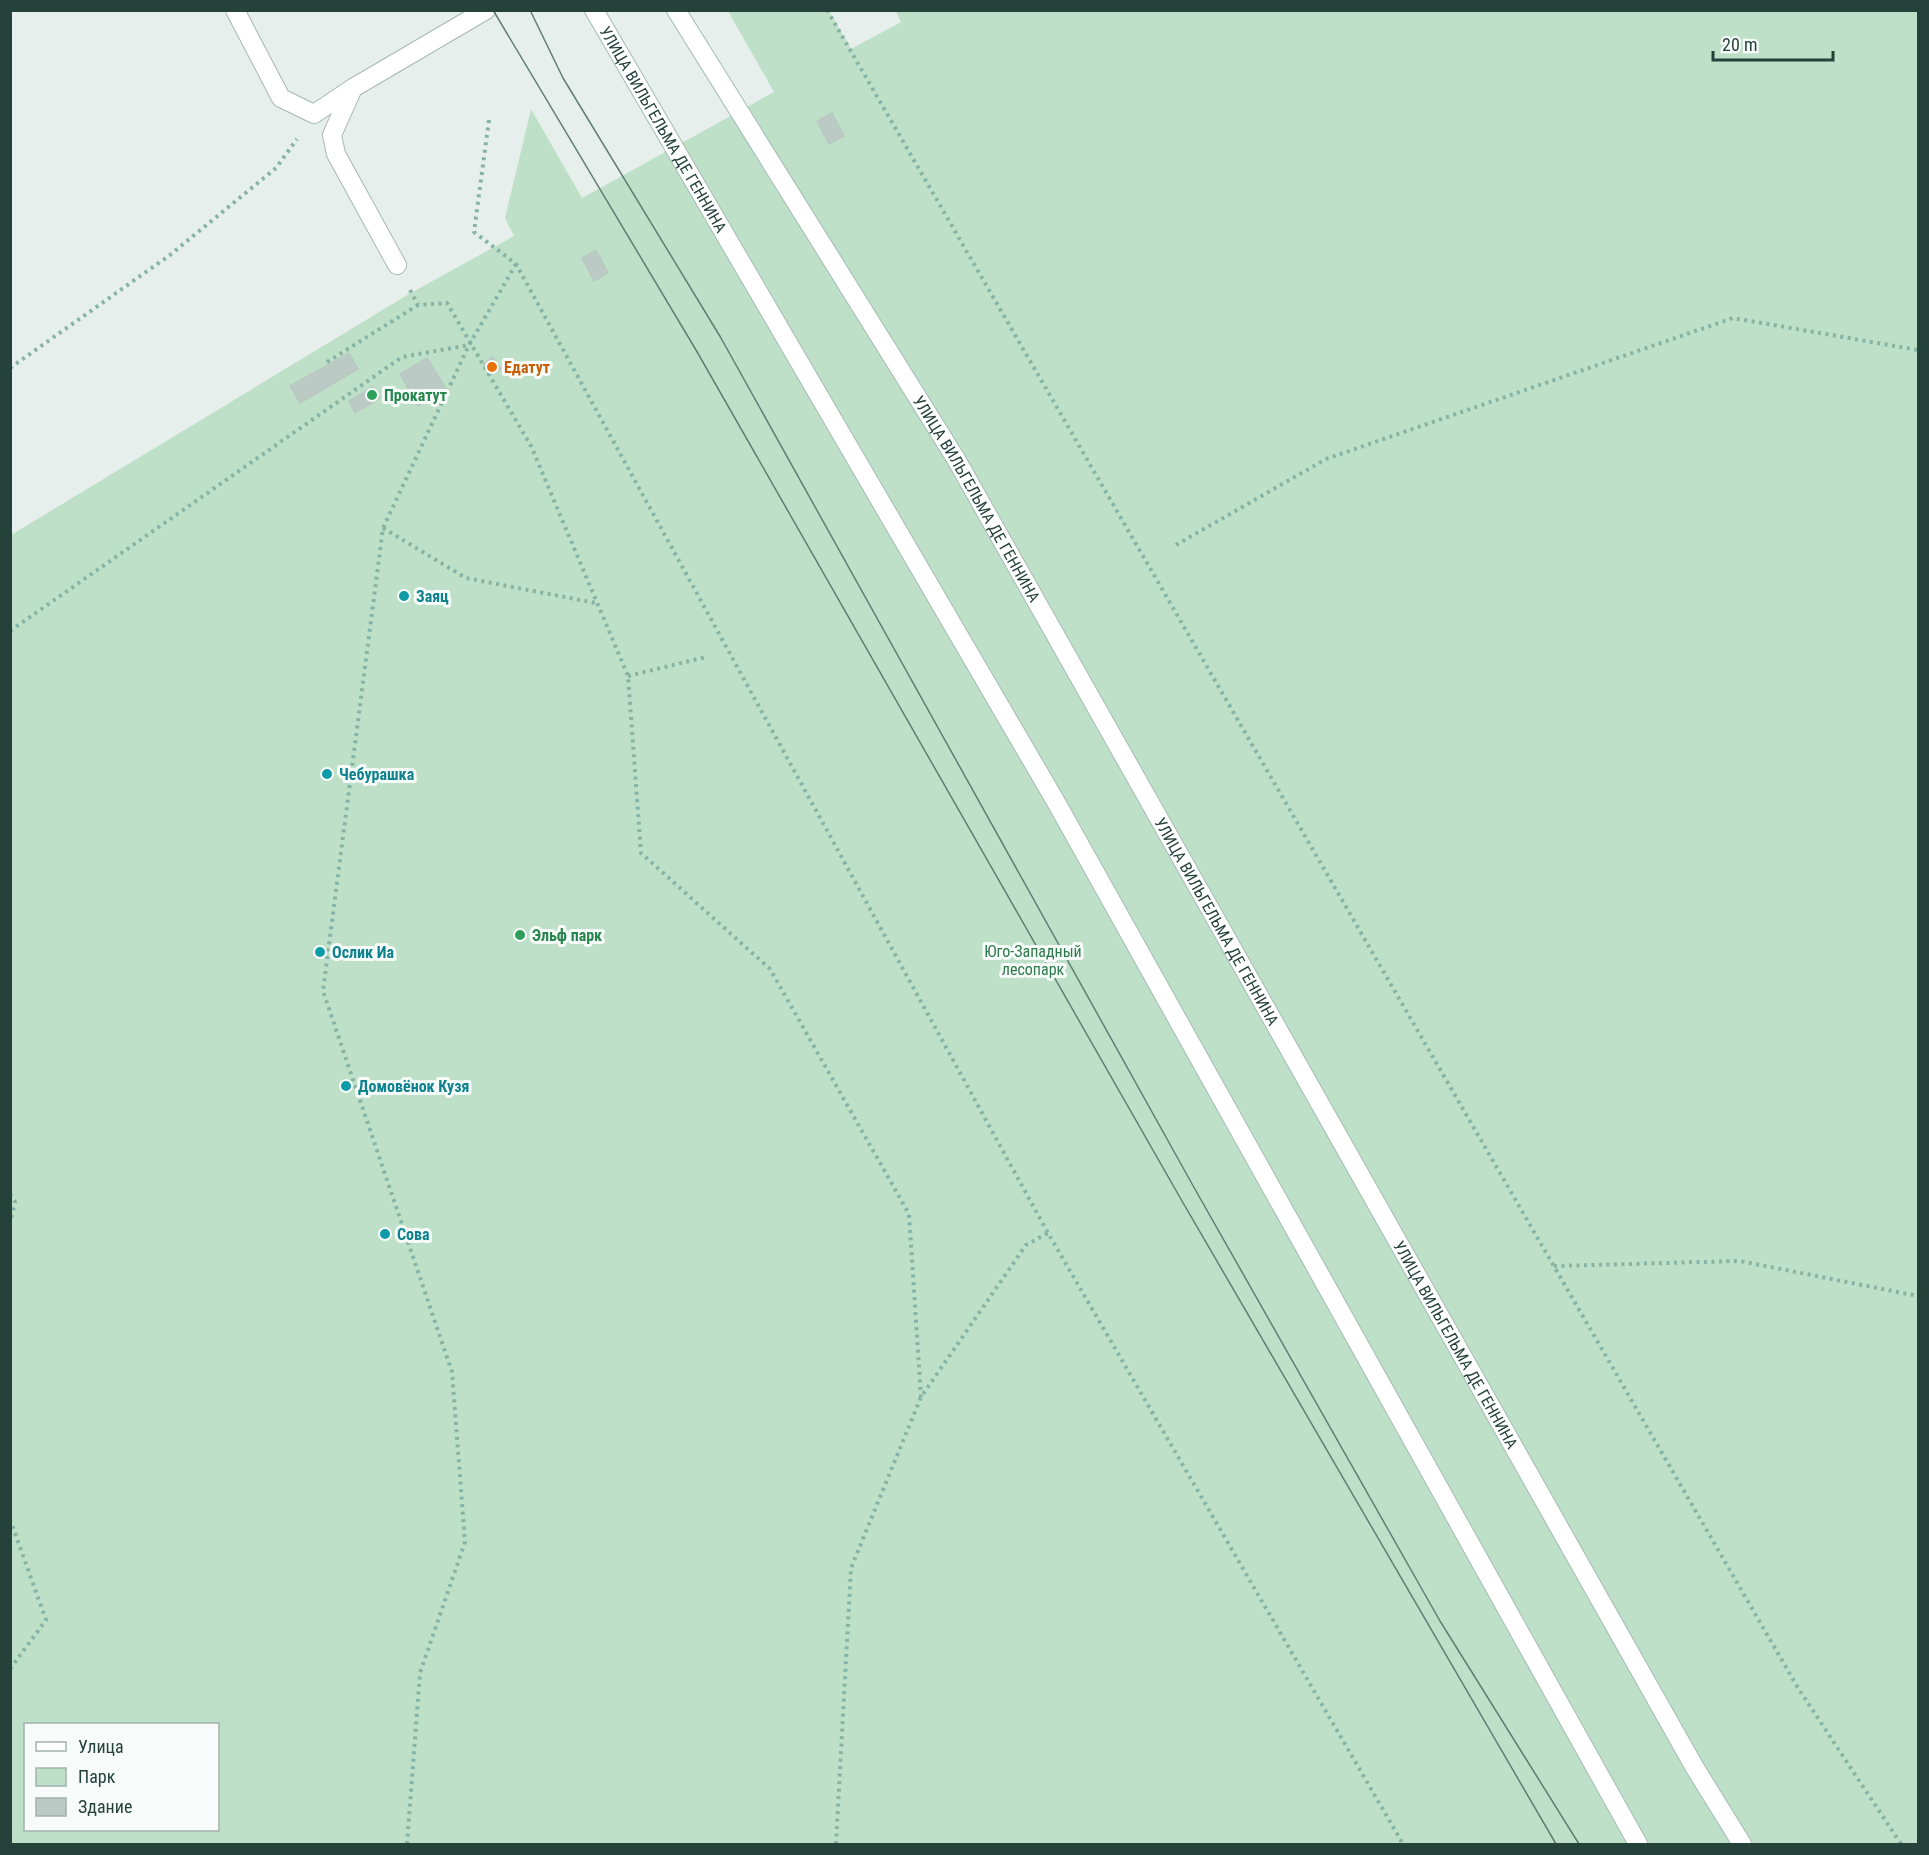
<svg xmlns="http://www.w3.org/2000/svg" width="1929" height="1855" font-family="'Roboto Condensed',sans-serif">
<style>
.green{fill:#bfe0c8;fill-rule:evenodd}
.building{fill:#bbcac4;stroke:#b8c9c2;stroke-width:1.5}
.lines{fill:none;stroke-linecap:round;stroke-linejoin:round}
.service-casing{stroke:#a8b8b2;stroke-width:20}
.minor-casing{stroke:#a8b8b2;stroke-width:20}
.secondary-casing{stroke:#a4bbb3;stroke-width:20}
.path{stroke:#86b3a5;stroke-width:4;stroke-dasharray:3 4.5;stroke-linecap:butt}
.service{stroke:#fff;stroke-width:18}
.minor{stroke:#fff;stroke-width:18}
.secondary{stroke:#fff;stroke-width:18}
.tram{stroke:#5f7d75;stroke-width:1.5}
.food-dot{fill:#e8710a;stroke:#f7fbf9;stroke-width:2}
.leisure-dot{fill:#2e9e5b;stroke:#f7fbf9;stroke-width:2}
.culture-dot{fill:#0f9aa8;stroke:#f7fbf9;stroke-width:2}
.labels{text-anchor:middle;stroke-width:6;stroke-linejoin:round;paint-order:stroke}
.street-label{font-size:16px;fill:#24423a;stroke:#f7fbf9}
.food-label{font-size:16px;font-weight:bold;fill:#c56008;stroke:#f7fbf9;text-anchor:start}
.leisure-label{font-size:16px;font-weight:bold;fill:#27864d;stroke:#f7fbf9;text-anchor:start}
.culture-label{font-size:16px;font-weight:bold;fill:#0d838f;stroke:#f7fbf9;text-anchor:start}
.park-label{font-size:16px;fill:#2d7a4b;stroke:#f7fbf9}
</style>
<rect width="100%" height="100%" fill="#e6efeb"/>
<!-- green -->
<path class="green" d="M 895,10 L 1918,11 L 1918,1844 L 11,1844 L 11,535 L 409,294 L 514,236 L 505,218 L 531,109 L 582,198 L 774,92 L 728,11 L 829,11 L 851,49 L 901,22 ZM 26,1724 L 218,1724 L 218,1830 L 26,1830 Z"/>
<!-- building -->
<g class="building">
<path d="M 832,113 L 844,136 L 829,144 L 817,121 Z"/>
<path d="M 596,250 L 608,273 L 594,281 L 582,258 Z"/>
<path d="M 349,353 L 358,369 L 300,403 L 290,386 Z"/>
<path d="M 493,357 L 501,369 L 489,376 L 483,364 Z"/>
<path d="M 427,358 L 446,389 L 418,406 L 400,374 Z"/>
<path d="M 373,387 L 380,398 L 355,413 L 349,401 Z"/>
</g>
<g class="lines">
<!-- service casing -->
<g class="service-casing">
<g id="service">
<path d="M 235,10 L 281,98 L 314,114 L 353,88"/>
<path d="M 353,88 L 332,135 L 336,154 L 397,265"/>
</g>
</g>
<!-- minor casing -->
<g class="minor-casing">
<path id="minor" d="M 353,88 L 486,10"/>
</g>
<!-- secondary casing -->
<g class="secondary-casing">
<g id="secondary">
<path id="s1" d="M 594,10 L 1056,802 L 1638,1844"/>
<path id="s2" d="M 676,10 L 956,459 L 1695,1768 L 1742,1844"/>
</g>
</g>
<!-- path -->
<g class="path">
<path d="M 827,10 L 1798,1688 L 1901,1844"/>
<path d="M 489,120 L 474,232 L 516,264 L 1048,1233 L 1403,1844"/>
<path d="M 410,290 L 418,305 L 447,303 L 531,446 L 628,676 L 641,853 L 770,969 L 909,1214 L 921,1397"/>
<path d="M 327,362 L 418,305"/>
<path d="M 10,368 L 170,255 L 276,168 L 297,139"/>
<path d="M 383,528 L 466,578 L 596,603"/>
<path d="M 1176,545 L 1326,459 L 1733,318 L 1918,350"/>
<path d="M 10,631 L 402,357 L 469,345"/>
<path d="M 628,676 L 706,657"/>
<path d="M 10,1194 L 15,1202 L 10,1223"/>
<path d="M 1554,1266 L 1740,1261 L 1918,1296"/>
<path d="M 10,1519 L 46,1620 L 10,1669"/>
<path d="M 407,1844 L 420,1673 L 465,1542 L 452,1372 L 323,991 L 383,528 L 469,345 L 516,264"/>
<path d="M 836,1844 L 851,1568 L 921,1397 L 1026,1245 L 1048,1233"/>
</g>
<!-- service -->
<use href="#service" class="service"/>
<!-- minor -->
<use href="#minor" class="minor"/>
<!-- secondary -->
<use href="#secondary" class="secondary"/>
<!-- tram -->
<g class="tram">
<path d="M 493,10 L 696,350 L 1182,1201 L 1556,1844"/>
<path d="M 530,10 L 563,78 L 721,338 L 1196,1191 L 1440,1621 L 1579,1844"/>
</g>
</g>
<!-- markers -->
<circle class="food-dot" cx="492" cy="367" r="6"/>
<g class="leisure-dot">
<circle cx="372" cy="395" r="6"/>
<circle cx="520" cy="935" r="6"/>
</g>
<g class="culture-dot">
<circle cx="404" cy="596" r="6"/>
<circle cx="327" cy="774" r="6"/>
<circle cx="320" cy="952" r="6"/>
<circle cx="346" cy="1086" r="6"/>
<circle cx="385" cy="1234" r="6"/>
</g>
<g class="labels">
<!-- street labels -->
<g class="street-label">
<text dy="6" stroke="none"><textPath href="#s1" startOffset="138">УЛИЦА ВИЛЬГЕЛЬМА ДЕ ГЕННИНА</textPath></text>
<text dy="6" stroke="none"><textPath href="#s2" startOffset="574">УЛИЦА ВИЛЬГЕЛЬМА ДЕ ГЕННИНА</textPath></text>
<text dy="6" stroke="none"><textPath href="#s2" startOffset="1060">УЛИЦА ВИЛЬГЕЛЬМА ДЕ ГЕННИНА</textPath></text>
<text dy="6" stroke="none"><textPath href="#s2" startOffset="1546">УЛИЦА ВИЛЬГЕЛЬМА ДЕ ГЕННИНА</textPath></text>
</g>
<!-- food labels -->
<g class="food-label">
<text x="504" y="373">Едатут</text>
</g>
<!-- leisure labels -->
<g class="leisure-label">
<text x="384" y="401">Прокатут</text>
<text x="532" y="941">Эльф парк</text>
</g>
<!-- culture labels -->
<g class="culture-label">
<text x="416" y="602">Заяц</text>
<text x="339" y="780">Чебурашка</text>
<text x="332" y="958">Ослик Иа</text>
<text x="358" y="1092">Домовёнок Кузя</text>
<text x="397" y="1240">Сова</text>
</g>
<!-- park labels -->
<g class="park-label">
<text x="1033" y="957">Юго-Западный<tspan x="1033" dy="18">лесопарк</tspan></text>
</g>
</g>
<!-- border -->
<rect width="1929" height="1855" fill="none" stroke="#24423a" stroke-width="24"/>
<!-- legend -->
<rect x="24" y="1723" width="195" height="108" fill="#f7fbf9" stroke="#a3b1ad" stroke-width="1.5"/>
<rect x="36" y="1742" width="30" height="9" fill="#ffffff" stroke="#a3b1ad" stroke-width="1.5"/>
<text x="78" y="1753" font-size="18" fill="#24423a">Улица</text>
<rect x="36" y="1768" width="30" height="18" fill="#bfe0c8" stroke="#a3b1ad" stroke-width="1.5"/>
<text x="78" y="1783" font-size="18" fill="#24423a">Парк</text>
<rect x="36" y="1798" width="30" height="18" fill="#bbcac4" stroke="#a3b1ad" stroke-width="1.5"/>
<text x="78" y="1813" font-size="18" fill="#24423a">Здание</text>
<!-- scale -->
<path d="M1713 51v9h120v-9" fill="none" stroke="#24423a" stroke-width="3"/>
<text x="1722" y="51" font-size="18" fill="#24423a" stroke="#f7fbf9" stroke-width="4.5" paint-order="stroke">20 m</text>
</svg>
